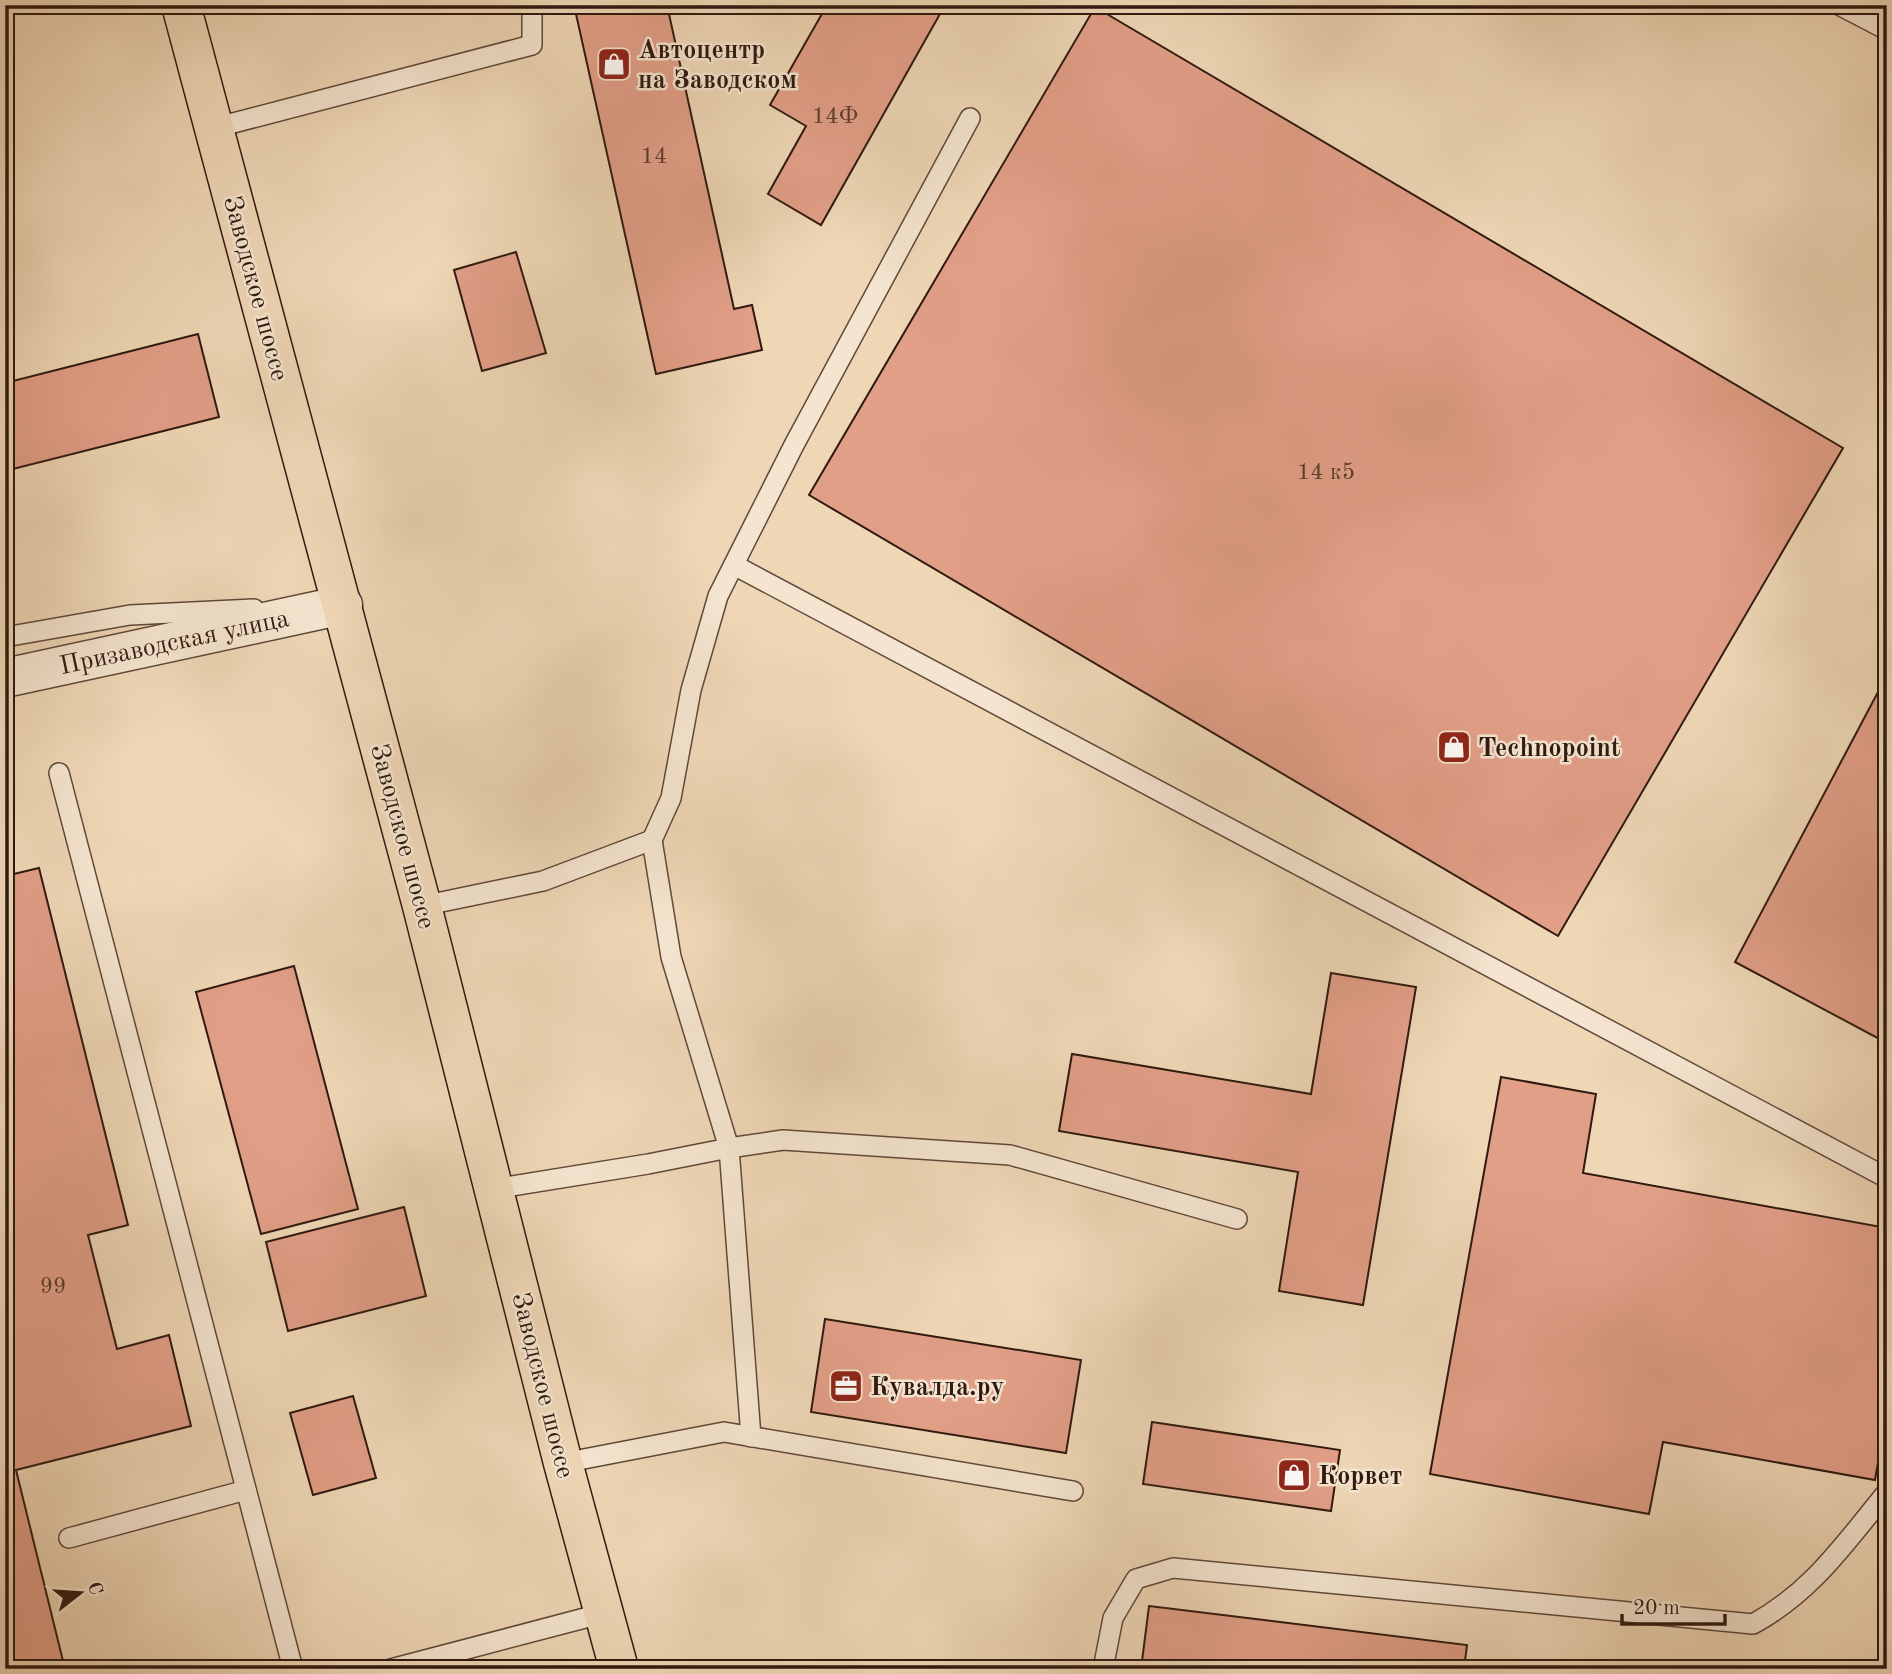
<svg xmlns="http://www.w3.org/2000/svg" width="1892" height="1674" font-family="'Old Standard TT',serif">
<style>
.building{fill:#e29f88;stroke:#2f1910;stroke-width:2}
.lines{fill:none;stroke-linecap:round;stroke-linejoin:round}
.service-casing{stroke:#5f483a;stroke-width:22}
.minor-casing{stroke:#5f483a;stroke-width:41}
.primary-casing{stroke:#2f1910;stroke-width:41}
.service{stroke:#f5e5d0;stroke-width:19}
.minor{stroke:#f5e5d0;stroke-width:38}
.primary{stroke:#efd7b6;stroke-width:38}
.labels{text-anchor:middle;stroke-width:5;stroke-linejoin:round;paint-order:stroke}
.number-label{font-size:23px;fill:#5c3a2e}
.poi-label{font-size:26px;font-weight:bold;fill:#2f1910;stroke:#f5e5d0;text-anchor:start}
.street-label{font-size:26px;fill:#2f1910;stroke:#f5e5d0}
</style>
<rect width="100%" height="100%" fill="#efd7b6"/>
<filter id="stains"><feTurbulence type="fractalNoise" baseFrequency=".00286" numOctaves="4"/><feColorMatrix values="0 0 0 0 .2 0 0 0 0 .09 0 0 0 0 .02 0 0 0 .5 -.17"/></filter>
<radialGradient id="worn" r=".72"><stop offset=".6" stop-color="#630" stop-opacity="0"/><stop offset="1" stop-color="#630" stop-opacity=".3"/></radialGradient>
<!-- building -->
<g class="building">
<path d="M 574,5 L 667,5 L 734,309 L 752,305 L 762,350 L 656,374 Z"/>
<path d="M 827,5 L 945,5 L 821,225 L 768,194 L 806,126 L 770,105 Z"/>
<path d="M 1095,7 L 1843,448 L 1558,936 L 809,495 Z"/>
<path d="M 516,252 L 546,353 L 482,371 L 454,270 Z"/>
<path d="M 198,334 L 219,417 L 5,471 L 5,383 Z"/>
<path d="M 1887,675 L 1887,1043 L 1735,962 Z"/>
<path d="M 39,868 L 128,1225 L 88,1235 L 117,1349 L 169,1335 L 191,1426 L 16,1470 L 65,1669 L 5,1669 L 5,876 Z"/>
<path d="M 294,966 L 358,1209 L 261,1234 L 196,992 Z"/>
<path d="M 1331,973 L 1416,987 L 1363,1305 L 1279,1291 L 1298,1172 L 1059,1131 L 1072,1054 L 1311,1094 Z"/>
<path d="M 1501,1077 L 1596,1094 L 1583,1173 L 1887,1228 L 1887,1411 L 1875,1480 L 1663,1442 L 1649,1514 L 1430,1474 Z"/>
<path d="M 404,1207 L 426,1296 L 288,1331 L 266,1242 Z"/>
<path d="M 825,1319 L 1081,1360 L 1066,1453 L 811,1412 Z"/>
<path d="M 353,1396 L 376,1478 L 313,1495 L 290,1413 Z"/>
<path d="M 1152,1422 L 1340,1450 L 1331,1511 L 1143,1484 Z"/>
<path d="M 1149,1606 L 1467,1645 L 1464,1669 L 1141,1669 Z"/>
</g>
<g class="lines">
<!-- service casing -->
<g class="service-casing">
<g id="service">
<path d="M 1839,5 L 1887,30"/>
<path d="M 214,128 L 532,45 L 532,5"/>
<path d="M 734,565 L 1887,1178"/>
<path d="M 5,637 L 130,615 L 254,609"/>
<path d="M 59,773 L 293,1669"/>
<path d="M 422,906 L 543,881 L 652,840 L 671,798 L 691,690 L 718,596 L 794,445 L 970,118"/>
<path d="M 494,1189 L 648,1164 L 729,1148 L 671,957 L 652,840"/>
<path d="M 751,1437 L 729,1148 L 783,1140 L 1010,1155 L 1237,1219"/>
<path d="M 563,1463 L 724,1432 L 1073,1491"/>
<path d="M 69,1538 L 246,1490"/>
<path d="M 391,1669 L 604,1613"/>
<path d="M 1103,1669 L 1113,1618 L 1136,1579 L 1173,1568 L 1753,1624 C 1812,1592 1845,1543 1887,1492"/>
</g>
</g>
<!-- minor casing -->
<g class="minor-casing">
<path id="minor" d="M 5,678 L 343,605"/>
</g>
<!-- primary casing -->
<g class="primary-casing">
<path id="primary" d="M 181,5 L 422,906 L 563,1463 L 619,1669"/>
</g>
<!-- service -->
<use href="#service" class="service"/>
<!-- minor -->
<use href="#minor" class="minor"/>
<!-- primary -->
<use href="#primary" class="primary"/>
</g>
<!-- icons -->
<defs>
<g id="shop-square" transform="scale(1.75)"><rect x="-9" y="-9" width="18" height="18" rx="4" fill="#8f2418" stroke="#f5e5d0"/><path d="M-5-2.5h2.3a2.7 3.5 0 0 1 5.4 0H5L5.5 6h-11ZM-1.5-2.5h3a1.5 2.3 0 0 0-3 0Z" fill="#fff"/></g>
<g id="office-square" transform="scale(1.75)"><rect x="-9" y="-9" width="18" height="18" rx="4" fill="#8f2418" stroke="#f5e5d0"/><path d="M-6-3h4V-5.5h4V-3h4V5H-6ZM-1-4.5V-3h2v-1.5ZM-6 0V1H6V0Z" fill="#fff"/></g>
</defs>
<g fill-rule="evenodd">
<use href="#shop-square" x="614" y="64"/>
<use href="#shop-square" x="1454" y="747"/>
<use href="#office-square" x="846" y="1386"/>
<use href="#shop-square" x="1294" y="1475"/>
</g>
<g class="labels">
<!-- number labels -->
<g class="number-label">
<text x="835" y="123">14Ф</text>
<text x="654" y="163">14</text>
<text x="1326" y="479">14 к5</text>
<text x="53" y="1293">99</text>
</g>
<!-- poi labels -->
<g class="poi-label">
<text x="638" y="58">Автоцентр<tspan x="638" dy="30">на Заводском</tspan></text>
<text x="1478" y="756">Technopoint</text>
<text x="870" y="1395">Кувалда.ру</text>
<text x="1318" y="1484">Корвет</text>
</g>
<!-- street labels -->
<g class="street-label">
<text transform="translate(257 288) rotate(75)" y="9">Заводское шоссе</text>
<text transform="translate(174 641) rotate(-12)" y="9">Призаводская улица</text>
<text transform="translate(404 836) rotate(75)" y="9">Заводское шоссе</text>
<text transform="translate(544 1385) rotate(76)" y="9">Заводское шоссе</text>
</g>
</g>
<!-- margin -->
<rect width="1892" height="1674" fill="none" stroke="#efd7b6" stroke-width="28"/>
<rect x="7" y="7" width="1878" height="1660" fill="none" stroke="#2f1910" stroke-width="3.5"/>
<rect x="14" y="14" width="1864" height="1646" fill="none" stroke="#2f1910" stroke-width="2"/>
<!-- north arrow -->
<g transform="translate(80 1593) rotate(73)" stroke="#f5e5d0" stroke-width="5" paint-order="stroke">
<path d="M0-5L12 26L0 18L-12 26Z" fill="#2f1910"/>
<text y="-10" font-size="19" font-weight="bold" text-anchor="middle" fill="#2f1910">С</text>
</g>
<!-- scale -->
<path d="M1622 1614v10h103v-10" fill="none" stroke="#2f1910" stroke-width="3.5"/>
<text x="1633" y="1614" font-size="21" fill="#2f1910" stroke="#f5e5d0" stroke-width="5" paint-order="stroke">20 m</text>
<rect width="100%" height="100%" filter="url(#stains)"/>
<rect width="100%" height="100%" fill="url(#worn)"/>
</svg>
